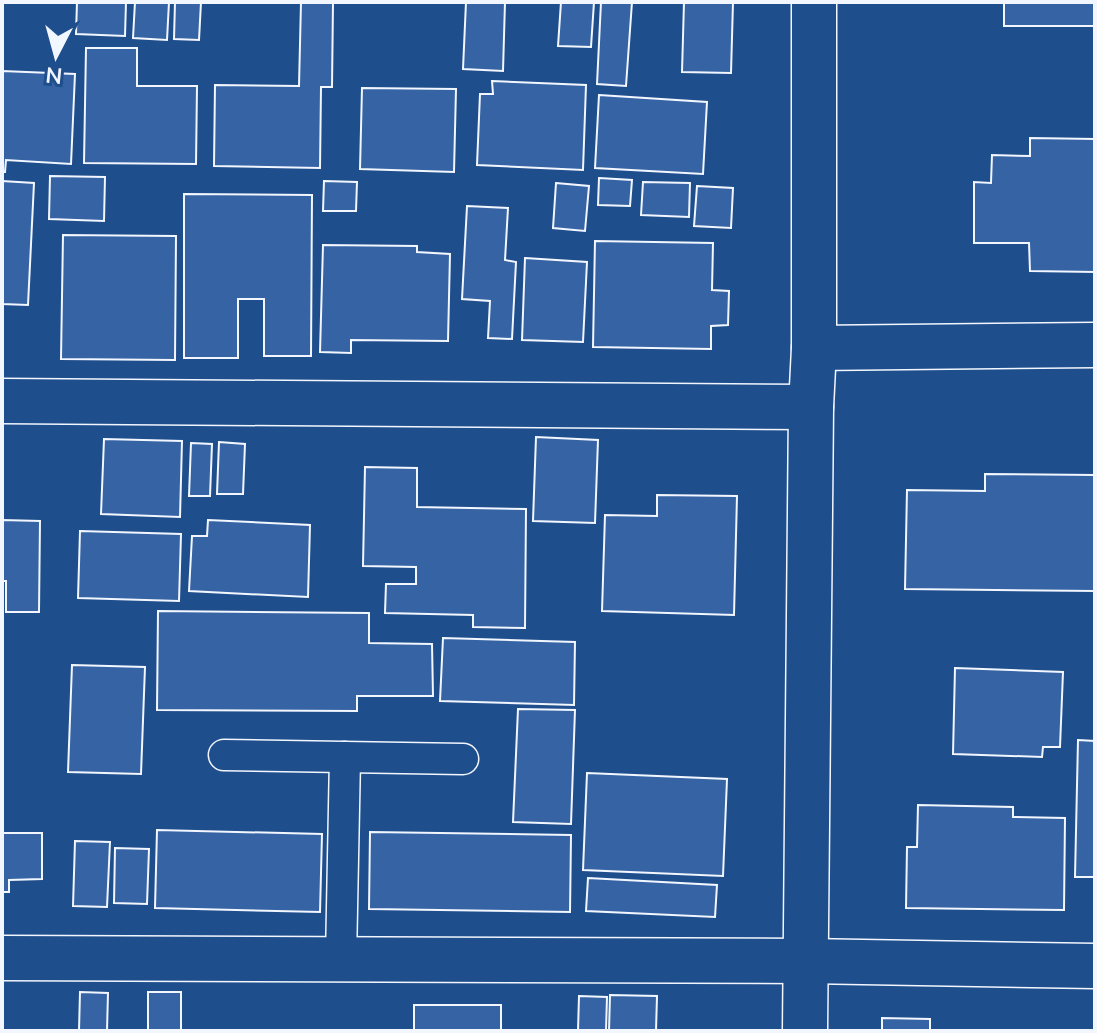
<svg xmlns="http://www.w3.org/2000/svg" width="1097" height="1033" font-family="Mulish,sans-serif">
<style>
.building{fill:#3563a3;stroke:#f2f6ff;stroke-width:2}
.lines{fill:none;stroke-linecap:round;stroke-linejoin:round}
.lane-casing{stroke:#f2f6ff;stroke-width:33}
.street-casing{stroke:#f2f6ff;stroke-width:47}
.lane{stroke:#1f4e8c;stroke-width:30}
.street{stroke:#1f4e8c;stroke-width:44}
</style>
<rect width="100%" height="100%" fill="#1f4e8c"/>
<!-- building -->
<g class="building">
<path d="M 77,2 L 126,2 L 125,36 L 76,34 Z"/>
<path d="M 135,2 L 169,2 L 167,40 L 133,38 Z"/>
<path d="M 175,2 L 201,2 L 199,40 L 174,39 Z"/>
<path d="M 301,2 L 333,2 L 332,87 L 321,87 L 320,168 L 214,166 L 215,85 L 299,86 Z"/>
<path d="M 466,2 L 505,2 L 503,71 L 463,69 Z"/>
<path d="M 561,2 L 594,2 L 591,47 L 558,46 Z"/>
<path d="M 601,2 L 632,2 L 626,86 L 597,84 Z"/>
<path d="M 684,2 L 733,2 L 731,73 L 682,72 Z"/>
<rect x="1004" y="2" width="91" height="24"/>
<path d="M 86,48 L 137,48 L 137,86 L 197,86 L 196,164 L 84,163 Z"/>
<path d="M 2,71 L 75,74 L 71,164 L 6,160 L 5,172 L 2,172 Z"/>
<path d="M 492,81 L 586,85 L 583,170 L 477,165 L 480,94 L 493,94 Z"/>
<path d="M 362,88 L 456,89 L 454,172 L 360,169 Z"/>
<path d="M 599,95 L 707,102 L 703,174 L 595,168 Z"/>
<path d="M 1030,138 L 1095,139 L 1095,272 L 1030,271 L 1029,243 L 974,243 L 974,182 L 991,183 L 992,155 L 1030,156 Z"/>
<path d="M 50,176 L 105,177 L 104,221 L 49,219 Z"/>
<path d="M 599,178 L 632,180 L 630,206 L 598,205 Z"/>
<path d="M 2,181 L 34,183 L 28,305 L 2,304 Z"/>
<path d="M 324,181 L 357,182 L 356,211 L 323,211 Z"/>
<path d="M 643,182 L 690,183 L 689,217 L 641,215 Z"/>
<path d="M 556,183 L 589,186 L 585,231 L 553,228 Z"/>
<path d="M 697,186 L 733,188 L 731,228 L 694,226 Z"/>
<path d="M 184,194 L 312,195 L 311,356 L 264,356 L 264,299 L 238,299 L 238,358 L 184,358 Z"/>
<path d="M 467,206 L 508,208 L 505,260 L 516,262 L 512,339 L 488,338 L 490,301 L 462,299 Z"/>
<path d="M 63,235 L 176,236 L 175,360 L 61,359 Z"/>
<path d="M 595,241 L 713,243 L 712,290 L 729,291 L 728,325 L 711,326 L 711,349 L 593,347 Z"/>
<path d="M 323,245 L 417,246 L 417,252 L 450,254 L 448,341 L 351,340 L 351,353 L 320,352 Z"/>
<path d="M 525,258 L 587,262 L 583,342 L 522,340 Z"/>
<path d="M 536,437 L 598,440 L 595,523 L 533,521 Z"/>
<path d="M 104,439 L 182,441 L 180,517 L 101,514 Z"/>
<path d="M 219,442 L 245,444 L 243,494 L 217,494 Z"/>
<path d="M 191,443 L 212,444 L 210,496 L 189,496 Z"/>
<path d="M 365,467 L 417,468 L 417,507 L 526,509 L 525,628 L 473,627 L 473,615 L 385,613 L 386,584 L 416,584 L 416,567 L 363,566 Z"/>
<path d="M 985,474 L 1095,475 L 1095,591 L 905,589 L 907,490 L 985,491 Z"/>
<path d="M 657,495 L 737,496 L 734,615 L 602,611 L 605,515 L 657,516 Z"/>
<path d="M 2,520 L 40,521 L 39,612 L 6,612 L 6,581 L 2,581 Z"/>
<path d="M 208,520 L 310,525 L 308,597 L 189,591 L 192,536 L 207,536 Z"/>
<path d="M 80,531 L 181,534 L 179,601 L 78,598 Z"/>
<path d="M 158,611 L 369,613 L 369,643 L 432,644 L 433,696 L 357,696 L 357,711 L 157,710 Z"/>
<path d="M 443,638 L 575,642 L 574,705 L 440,701 Z"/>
<path d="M 72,665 L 145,667 L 141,774 L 68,772 Z"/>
<path d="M 955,668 L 1063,672 L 1060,747 L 1043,747 L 1042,757 L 953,754 Z"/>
<path d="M 518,709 L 575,710 L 571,824 L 513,822 Z"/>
<path d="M 1078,740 L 1095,741 L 1095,877 L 1075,877 Z"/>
<path d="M 587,773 L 727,779 L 723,876 L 583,870 Z"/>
<path d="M 918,805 L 1013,807 L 1013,817 L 1065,818 L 1064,910 L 906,908 L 907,847 L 917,847 Z"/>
<path d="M 157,830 L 322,834 L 320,912 L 155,908 Z"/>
<path d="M 370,832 L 571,835 L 570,912 L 369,909 Z"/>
<path d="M 2,833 L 42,833 L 42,879 L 9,880 L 9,892 L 2,892 Z"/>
<path d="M 75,841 L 110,842 L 107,907 L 73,906 Z"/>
<path d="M 115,848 L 149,849 L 147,904 L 114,903 Z"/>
<path d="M 588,878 L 717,885 L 715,917 L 586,911 Z"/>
<path d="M 80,992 L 108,993 L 107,1031 L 79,1031 Z"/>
<rect x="148" y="992" width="33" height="39"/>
<path d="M 610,995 L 657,996 L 656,1031 L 609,1031 Z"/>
<path d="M 579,996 L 607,997 L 606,1031 L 578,1031 Z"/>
<rect x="414" y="1005" width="87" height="26"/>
<path d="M 882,1018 L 930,1019 L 930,1031 L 882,1031 Z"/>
</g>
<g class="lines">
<!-- lane casing -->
<g class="lane-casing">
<g id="lane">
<path d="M 224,755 L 463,759"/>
<path d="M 341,959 L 345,757"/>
</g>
</g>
<!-- street casing -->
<g class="street-casing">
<g id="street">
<path d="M 814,348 L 1095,345"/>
<path d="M 2,401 L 811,407"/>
<path d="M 2,958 L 806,961 L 1095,966"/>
<path d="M 805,1031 L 811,407 L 814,348 L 814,2"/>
</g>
</g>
<!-- lane -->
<use href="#lane" class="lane"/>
<!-- street -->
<use href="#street" class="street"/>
</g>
<!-- border -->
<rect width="1097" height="1033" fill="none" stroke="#f2f6ff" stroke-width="8"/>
<!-- north arrow -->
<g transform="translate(56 56) rotate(186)" stroke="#1f4e8c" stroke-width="6" paint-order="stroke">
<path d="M0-6L14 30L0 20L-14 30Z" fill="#f2f6ff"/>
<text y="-12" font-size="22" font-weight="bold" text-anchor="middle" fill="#f2f6ff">N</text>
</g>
</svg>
